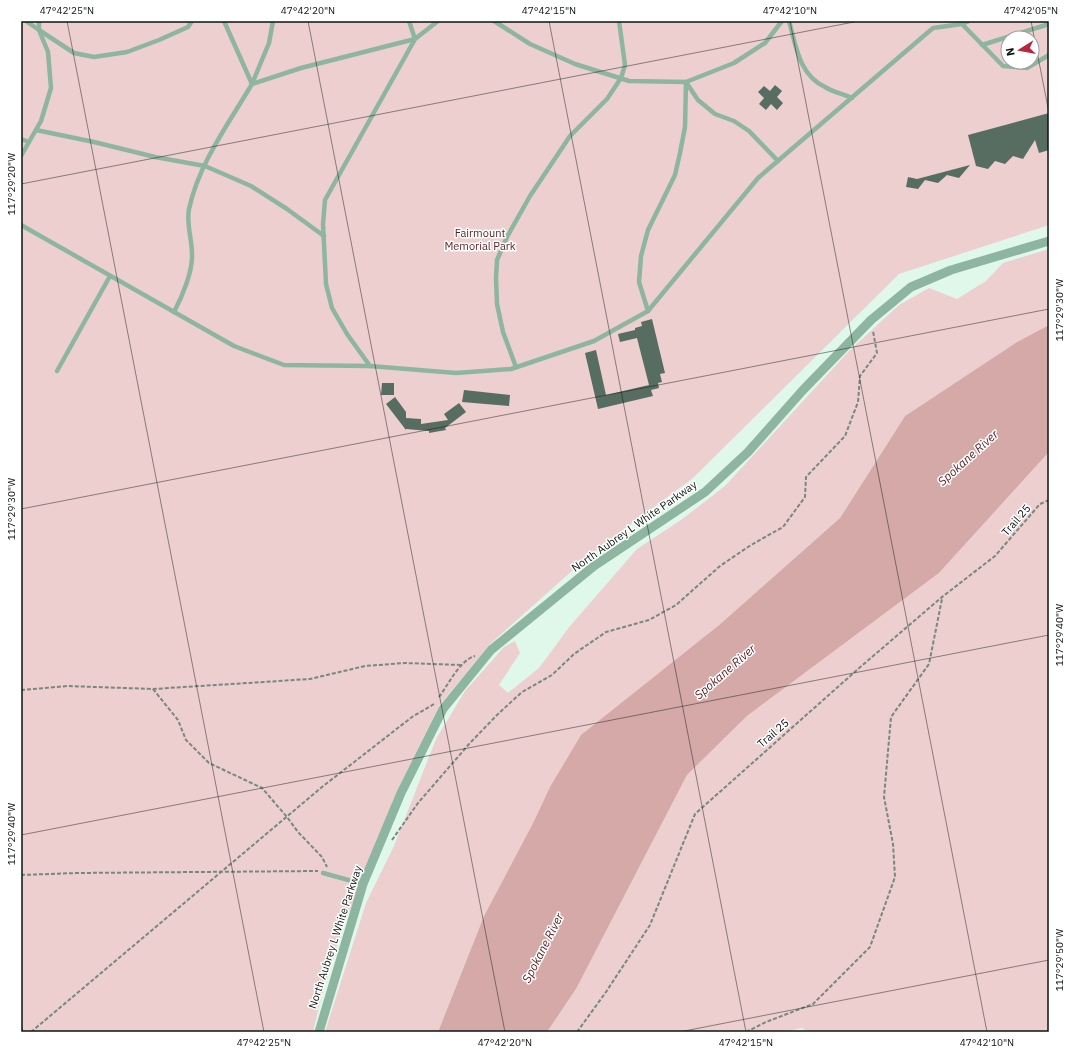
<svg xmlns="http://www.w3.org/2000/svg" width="1070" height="1053" font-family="'IBM Plex Sans',sans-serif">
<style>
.green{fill:#edcfcf;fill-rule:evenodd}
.water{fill:#d6a9a9}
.building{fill:#576d61}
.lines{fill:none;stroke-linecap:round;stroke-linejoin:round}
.path{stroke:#77887f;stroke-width:2;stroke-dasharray:4 2;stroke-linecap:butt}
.service{stroke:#8eb5a0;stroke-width:4.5}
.minor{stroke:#8eb5a0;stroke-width:9}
.ticks{fill:none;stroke:#0c1510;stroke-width:1;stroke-opacity:0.45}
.labels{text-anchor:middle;stroke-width:3;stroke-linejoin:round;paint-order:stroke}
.park-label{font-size:11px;fill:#561d22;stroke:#fff}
.street-label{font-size:11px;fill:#0c1510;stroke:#fff}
.water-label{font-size:12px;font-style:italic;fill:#592125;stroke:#fff}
.neatline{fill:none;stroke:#0c1510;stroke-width:1.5}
.ticks-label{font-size:10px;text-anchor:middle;fill:#0c1510}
</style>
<rect width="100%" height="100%" fill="#dff8ea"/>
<!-- green -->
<g class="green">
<path d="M 21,21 L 1049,21 L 1049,225 L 899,274 L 693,478 L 592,553 L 490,644 L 439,706 L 395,795 L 340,936 L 322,994 L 313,1032 L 21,1032 ZM 1008,38 L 1032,38 L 1032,62 L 1008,62 Z"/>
<path d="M 1049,249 L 1049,325 L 1017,342 L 905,416 L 840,518 L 718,626 L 550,787 L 533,823 L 484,916 L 438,1032 L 325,1032 L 366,903 L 394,846 L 436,739 L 465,691 L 504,647 L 515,641 L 520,653 L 499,685 L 508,693 L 539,668 L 570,626 L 637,549 L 681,520 L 725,486 L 849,351 L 899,305 L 929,288 L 957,299 L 986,281 L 1003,263 Z"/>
<path d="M 1049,452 L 1049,1032 L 808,1032 L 802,1028 L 783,1032 L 547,1032 L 576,989 L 687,775 L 747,716 L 939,573 Z"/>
</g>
<!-- water -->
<path class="water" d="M 1049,325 L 1049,452 L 939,573 L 747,716 L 687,775 L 576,989 L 547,1032 L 438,1032 L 484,916 L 533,823 L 550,787 L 581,735 L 718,626 L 840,518 L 905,416 L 1017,342 Z"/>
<!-- building -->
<g class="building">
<path d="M 775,85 L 782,91 L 777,97 L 783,103 L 777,110 L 771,104 L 766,110 L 759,104 L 764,98 L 758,92 L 764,86 L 770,91 Z"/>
<path d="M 1049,113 L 1049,150 L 1039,153 L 1035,140 L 1023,159 L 1013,156 L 1005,164 L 995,161 L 988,169 L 976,166 L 968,135 Z"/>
<path d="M 970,165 L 959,178 L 947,175 L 938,183 L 925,180 L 918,189 L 906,187 L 908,177 L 917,179 Z"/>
<path d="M 652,319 L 665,373 L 660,374 L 662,382 L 658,383 L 659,388 L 651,390 L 653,396 L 598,409 L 585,353 L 596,350 L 606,395 L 649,385 L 637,338 L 620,342 L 618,334 L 635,330 L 635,328 L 642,326 L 641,322 Z"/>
<path d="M 382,383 L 394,383 L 394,395 L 381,395 Z"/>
<path d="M 464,390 L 510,395 L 509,406 L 462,402 Z"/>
<path d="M 395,397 L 406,412 L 406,418 L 421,419 L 421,424 L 448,420 L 444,414 L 459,403 L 466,412 L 445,428 L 446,430 L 429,433 L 429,431 L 406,429 L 406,430 L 386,404 Z"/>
</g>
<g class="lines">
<!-- path -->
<g class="path">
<path d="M 153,689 L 178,720 L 186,740 L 209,763 L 262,788 L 287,817 L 298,832 L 322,857 L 327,867"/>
<path d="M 21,690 L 68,686 L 153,689 L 310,679 L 365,666 L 405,663 L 461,665"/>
<path d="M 439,697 C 448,685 460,660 475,656"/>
<path d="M 392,840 L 418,803 L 470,743 L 498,714 L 522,692 L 552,675 L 574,654 L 606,632 L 649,620 L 676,605 L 720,566 L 751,545 L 783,527 L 805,497 L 806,477 L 845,436 L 858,402 L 860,376 L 877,353 L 873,331"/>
<path d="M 21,875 L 77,873 L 318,871"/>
<path d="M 31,1032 L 322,787 L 412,717 L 434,704"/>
<path d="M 577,1032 L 606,992 L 650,925 L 695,814 L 858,669 L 942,597 L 995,556 L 1040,504 L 1049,500"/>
<path d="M 746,1032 L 766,1022 L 813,1004 L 870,947 L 895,877 L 893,844 L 884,797 L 891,717 L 929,664 L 942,599"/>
</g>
<!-- service -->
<g class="service">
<path d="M 39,21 L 39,30 L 74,53 L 94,57 L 127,52 L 159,40 L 188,27 L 192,21"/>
<path d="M 224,21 L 252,84"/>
<path d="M 494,21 L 530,44 L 575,64 L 629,81 L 686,82 L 734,63 L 765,43 L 782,21"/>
<path d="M 789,21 C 796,46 799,75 825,87 C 833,92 843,94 852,98"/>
<path d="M 962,24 L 1003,66 L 1027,68 L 1049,55"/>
<path d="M 982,45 L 1049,24"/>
<path d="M 686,82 L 698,100 L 715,114 L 734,121 L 749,131 L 778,161"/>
<path d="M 252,84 L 269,43 L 273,21"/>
<path d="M 36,130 L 94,142 L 155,157 L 205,166 L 251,186 L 287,209 L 324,236"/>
<path d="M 21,139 L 29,142"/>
<path d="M 21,156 L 41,121 L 51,88 L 48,52 L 39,30 L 26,21"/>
<path d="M 21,225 L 234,346 L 284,365 L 370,366 L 456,373 L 511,369 L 594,341 L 648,311 L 758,178 L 933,28 L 962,24 L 969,21"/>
<path d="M 648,311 L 639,282 L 641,256 L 648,230 L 675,175 L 680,153 L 685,127 L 686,82"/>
<path d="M 174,312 C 182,297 193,271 192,254 C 192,239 186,223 189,209 C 199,163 229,123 252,84 L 301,68 L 415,39 L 409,21"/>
<path d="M 370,366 L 347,334 L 332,308 L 326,284 L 323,224 L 325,200 L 415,39 L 438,21"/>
<path d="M 516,367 L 503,332 L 497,304 L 496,278 L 497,260 L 507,237 L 530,196 L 570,136 L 607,99 L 621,78 L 625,65 L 619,21"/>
<path d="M 57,371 L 110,276"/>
<path d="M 323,873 L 363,884"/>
</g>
<!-- minor -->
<path class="minor" d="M 319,1032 L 363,884 L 401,793 L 443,709 L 491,650 L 594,566 L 705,492 L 748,452 L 803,390 L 871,320 L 911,287 L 951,270 L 1049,241"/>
</g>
<!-- ticks -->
<path class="ticks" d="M 67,21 L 264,1032M 308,21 L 505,1032M 549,21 L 746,1032M 790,21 L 987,1032M 1031,21 L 1049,113M 21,184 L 859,21M 21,509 L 1049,309M 21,835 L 1049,635M 21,1023 L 23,1032M 679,1032 L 1049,960"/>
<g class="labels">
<!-- park labels -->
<g class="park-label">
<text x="480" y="237">Fairmount<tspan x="480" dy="13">Memorial Park</tspan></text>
</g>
<!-- street labels -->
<g class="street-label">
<text transform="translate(1016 520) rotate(-49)" y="4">Trail 25</text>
<text transform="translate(634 526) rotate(-35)" y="4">North Aubrey L White Parkway</text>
<text transform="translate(773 733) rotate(-41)" y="4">Trail 25</text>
<text transform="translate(335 937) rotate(-72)" y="4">North Aubrey L White Parkway</text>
</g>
<!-- water labels -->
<g class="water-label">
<text transform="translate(968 458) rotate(-42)" y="4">Spokane River</text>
<text transform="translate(725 672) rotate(-41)" y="4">Spokane River</text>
<text transform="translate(543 948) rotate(-63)" y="4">Spokane River</text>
</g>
</g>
<!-- border -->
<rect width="1070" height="1053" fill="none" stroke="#ffffff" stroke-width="44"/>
<!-- north arrow -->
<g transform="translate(1020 50) rotate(259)"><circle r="19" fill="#ffffff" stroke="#9ea19f"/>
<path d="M0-3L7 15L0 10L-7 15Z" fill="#b8273e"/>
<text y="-6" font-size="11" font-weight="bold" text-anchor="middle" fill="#0c1510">N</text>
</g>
<rect x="22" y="22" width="1026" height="1009" class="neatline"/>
<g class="ticks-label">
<text x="67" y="14">47°42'25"N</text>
<text x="308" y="14">47°42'20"N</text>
<text x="549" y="14">47°42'15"N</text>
<text x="790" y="14">47°42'10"N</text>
<text x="1031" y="14">47°42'05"N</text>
<text transform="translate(11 184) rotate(-90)" y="4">117°29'20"W</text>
<text transform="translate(1059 310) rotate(-90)" y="4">117°29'30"W</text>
<text transform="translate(11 509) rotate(-90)" y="4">117°29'30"W</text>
<text transform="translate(1059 635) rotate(-90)" y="4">117°29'40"W</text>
<text transform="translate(11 834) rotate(-90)" y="4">117°29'40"W</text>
<text transform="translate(1059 960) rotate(-90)" y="4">117°29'50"W</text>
<text x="264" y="1046">47°42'25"N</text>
<text x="505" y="1046">47°42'20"N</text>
<text x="746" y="1046">47°42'15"N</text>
<text x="987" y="1046">47°42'10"N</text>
</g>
</svg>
